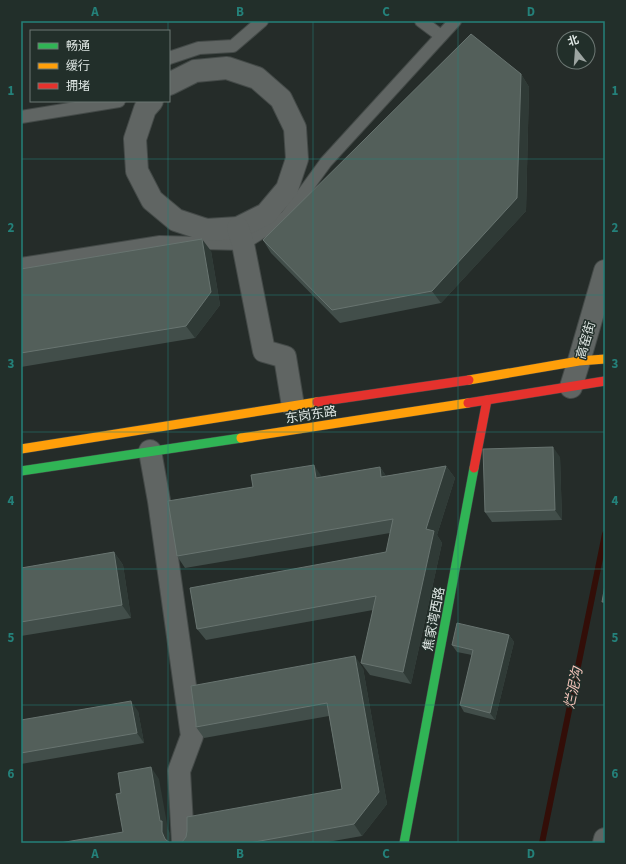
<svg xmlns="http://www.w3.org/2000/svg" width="626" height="864" font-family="'Source Sans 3','Noto Sans SC',sans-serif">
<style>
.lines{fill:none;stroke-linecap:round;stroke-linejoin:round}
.stream{stroke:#330e08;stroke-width:6}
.lane-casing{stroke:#444a48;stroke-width:14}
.street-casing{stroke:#444a48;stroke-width:24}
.fast-casing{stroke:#444a48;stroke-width:10}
.slow-casing{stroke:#444a48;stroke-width:10}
.jam-casing{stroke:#444a48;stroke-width:10}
.lane{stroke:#606563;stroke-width:12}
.street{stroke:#606563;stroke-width:22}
.fast{stroke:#30b455;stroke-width:9}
.slow{stroke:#ff9f0a;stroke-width:9}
.jam{stroke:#e5322d;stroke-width:9}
.wall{fill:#424e4a}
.shaded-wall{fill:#2f3a36}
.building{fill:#535f5a;stroke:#687470}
.grid{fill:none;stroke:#24817a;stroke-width:1;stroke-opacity:0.55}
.labels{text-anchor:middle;stroke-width:3;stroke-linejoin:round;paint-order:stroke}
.street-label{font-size:13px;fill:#dee6e3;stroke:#222f2a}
.water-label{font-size:14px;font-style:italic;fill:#f7c6bc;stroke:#222f2a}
.neatline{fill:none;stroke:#24817a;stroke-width:1.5}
.grid-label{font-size:13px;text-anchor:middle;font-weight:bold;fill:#24817a}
</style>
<rect width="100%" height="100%" fill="#252c29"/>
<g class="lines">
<!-- stream -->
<path class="stream" d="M 542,843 L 605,534"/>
<!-- lane casing -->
<g class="lane-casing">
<g id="lane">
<path d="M 421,21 L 441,36"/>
<path d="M 169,58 L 199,48 L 233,46 L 262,21"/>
<path d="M 21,117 L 119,101"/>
<path d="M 21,264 L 160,242 L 243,244 L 286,217 L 326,162 L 455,21"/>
</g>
</g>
<!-- street casing -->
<g class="street-casing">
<g id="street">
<path d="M 152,101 L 145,109 L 135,139 L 137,171 L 152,200 L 176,220 L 206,230 L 238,228 L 266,214 L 287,189 L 297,159 L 295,128 L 281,99 L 257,78 L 227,68 L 195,71 L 169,84"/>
<path d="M 238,228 L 243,244 L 264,351 L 285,357 L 293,406"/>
<path d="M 571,387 L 579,361 L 605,271"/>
<path d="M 150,451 L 159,501 L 192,736 L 179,771 L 183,843"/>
<path d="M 604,843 L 605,839"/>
</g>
</g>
<!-- fast casing -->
<g class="fast-casing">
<g id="fast">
<path d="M 21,471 L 241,438"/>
<path d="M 404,843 L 474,468"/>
</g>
</g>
<!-- slow casing -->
<g class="slow-casing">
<g id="slow">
<path d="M 469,380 L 579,361 L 605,359"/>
<path d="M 241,438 L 468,403"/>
<path d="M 21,449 L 317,402"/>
</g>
</g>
<!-- jam casing -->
<g class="jam-casing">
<g id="jam">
<path d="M 317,402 L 469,380"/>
<path d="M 468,403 L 605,381"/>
<path d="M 474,468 L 487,400"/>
</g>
</g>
<!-- lane -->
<use href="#lane" class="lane"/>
<!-- street -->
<use href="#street" class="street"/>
<!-- fast -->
<use href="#fast" class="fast"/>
<!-- slow -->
<use href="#slow" class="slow"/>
<!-- jam -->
<use href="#jam" class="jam"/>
</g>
<!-- wall -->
<g class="wall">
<path d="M 521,74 L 529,87 L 526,211 L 441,303 L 340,323 L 271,253 L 263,240 Z"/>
<path d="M 211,251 L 220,305 L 195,338 L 21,367 L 21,269 Z"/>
<path d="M 560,457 L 562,520 L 492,522 L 485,512 Z"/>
<path d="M 446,466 L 455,478 L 437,535 L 442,543 L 411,684 L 370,675 L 361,663 L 373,610 L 206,640 L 197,629 L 386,552 L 390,533 L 185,568 L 177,556 L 322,477 L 380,467 L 386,476 Z"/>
<path d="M 114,552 L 123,565 L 131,618 L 21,636 L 21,568 Z"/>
<path d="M 509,635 L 514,642 L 495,720 L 464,712 L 460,705 L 472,655 L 457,652 L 452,645 Z"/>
<path d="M 363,668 L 387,804 L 362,836 L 322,843 L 178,843 L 342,789 L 329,716 L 204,738 L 196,727 Z"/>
<path d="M 138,711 L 144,743 L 21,764 L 21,720 Z"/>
</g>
<!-- shaded-wall -->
<g class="shaded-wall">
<path d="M 521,74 L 529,87 L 526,211 L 441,303 L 432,291 Z"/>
<path d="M 202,239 L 211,251 L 220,305 L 195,338 L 186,326 Z"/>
<path d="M 553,447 L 560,457 L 562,520 L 555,510 Z"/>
<path d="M 314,465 L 322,477 L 316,478 Z"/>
<path d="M 446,466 L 455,478 L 437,535 L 442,543 L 411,684 L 403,672 L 426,529 Z"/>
<path d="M 380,467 L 388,479 L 381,477 Z"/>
<path d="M 114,552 L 123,565 L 131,618 L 122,605 Z"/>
<path d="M 509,635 L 514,642 L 495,720 L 490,713 Z"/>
<path d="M 355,656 L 363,668 L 387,804 L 362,836 L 354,824 Z"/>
<path d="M 131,701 L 138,711 L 144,743 L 137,733 Z"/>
<path d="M 151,767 L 159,779 L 168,829 L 170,833 L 171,843 L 168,843 L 165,839 L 162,832 Z"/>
</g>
<!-- building -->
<g class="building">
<path d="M 471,34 L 521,74 L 517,198 L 432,291 L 332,310 L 263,240 Z"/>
<path d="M 202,239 L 211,292 L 186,326 L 21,353 L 21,269 Z"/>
<path d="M 553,447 L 555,510 L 485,512 L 483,449 Z"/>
<path d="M 314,465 L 316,478 L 380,467 L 381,477 L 446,466 L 426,529 L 434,531 L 403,672 L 361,663 L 376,596 L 197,629 L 190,588 L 386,552 L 393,519 L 177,556 L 168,501 L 253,487 L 251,475 Z"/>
<path d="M 114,552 L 122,605 L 21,622 L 21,568 Z"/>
<path d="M 605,585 L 605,602 L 602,602 Z"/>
<path d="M 457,623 L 509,635 L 490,713 L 460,705 L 473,650 L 452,645 Z"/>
<path d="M 355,656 L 379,792 L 354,824 L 249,843 L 178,843 L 182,842 L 186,837 L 187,831 L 187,817 L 342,789 L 327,703 L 196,727 L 196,723 L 191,686 Z"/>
<path d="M 131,701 L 137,733 L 21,753 L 21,720 Z"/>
<path d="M 151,767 L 160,821 L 162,821 L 162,832 L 165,839 L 170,843 L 171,843 L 60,843 L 123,832 L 116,794 L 121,793 L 118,773 Z"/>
</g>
<!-- grid -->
<path class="grid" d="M 168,21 L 168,31M 313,21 L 313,843M 458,21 L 458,843M 168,101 L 168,843M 21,159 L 605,159M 21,295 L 605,295M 21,432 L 605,432M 21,569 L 605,569M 21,705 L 605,705"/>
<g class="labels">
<!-- street labels -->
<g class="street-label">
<text transform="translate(585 340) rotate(-74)" y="5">高窑街</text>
<text transform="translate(311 414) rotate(-9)" y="5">东岗东路</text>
<text transform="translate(433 619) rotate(-79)" y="5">焦家湾西路</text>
</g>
<!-- water labels -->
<g class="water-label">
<text transform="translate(573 688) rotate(-78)" y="5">烂泥沟</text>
</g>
</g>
<!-- border -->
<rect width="626" height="864" fill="none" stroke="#222f2a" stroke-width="44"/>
<!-- legend -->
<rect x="30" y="30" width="140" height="72" fill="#222f2a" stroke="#6d7874"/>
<rect x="38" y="43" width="20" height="6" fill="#30b455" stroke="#6d7874"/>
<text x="66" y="50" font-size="12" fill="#dee6e3">畅通</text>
<rect x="38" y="63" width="20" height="6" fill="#ff9f0a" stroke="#6d7874"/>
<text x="66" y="70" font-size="12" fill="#dee6e3">缓行</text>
<rect x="38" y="83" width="20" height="6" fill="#e5322d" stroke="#6d7874"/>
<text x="66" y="90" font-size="12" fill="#dee6e3">拥堵</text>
<!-- north arrow -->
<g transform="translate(576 50) rotate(343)"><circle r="19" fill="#222f2a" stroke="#6d7874"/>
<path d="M0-3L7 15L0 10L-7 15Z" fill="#9da5a2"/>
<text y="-6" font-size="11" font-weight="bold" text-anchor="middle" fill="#dee6e3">北</text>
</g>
<rect x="22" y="22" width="582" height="820" class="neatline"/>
<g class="grid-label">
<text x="95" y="16">A</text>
<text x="240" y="16">B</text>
<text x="386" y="16">C</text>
<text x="531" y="16">D</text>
<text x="11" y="95">1</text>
<text x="615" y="95">1</text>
<text x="11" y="232">2</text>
<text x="615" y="232">2</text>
<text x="11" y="368">3</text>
<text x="615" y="368">3</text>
<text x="11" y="505">4</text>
<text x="615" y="505">4</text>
<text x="11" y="642">5</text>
<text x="615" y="642">5</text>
<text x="11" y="778">6</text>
<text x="615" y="778">6</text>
<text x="95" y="858">A</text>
<text x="240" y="858">B</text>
<text x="386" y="858">C</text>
<text x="531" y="858">D</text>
</g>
</svg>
